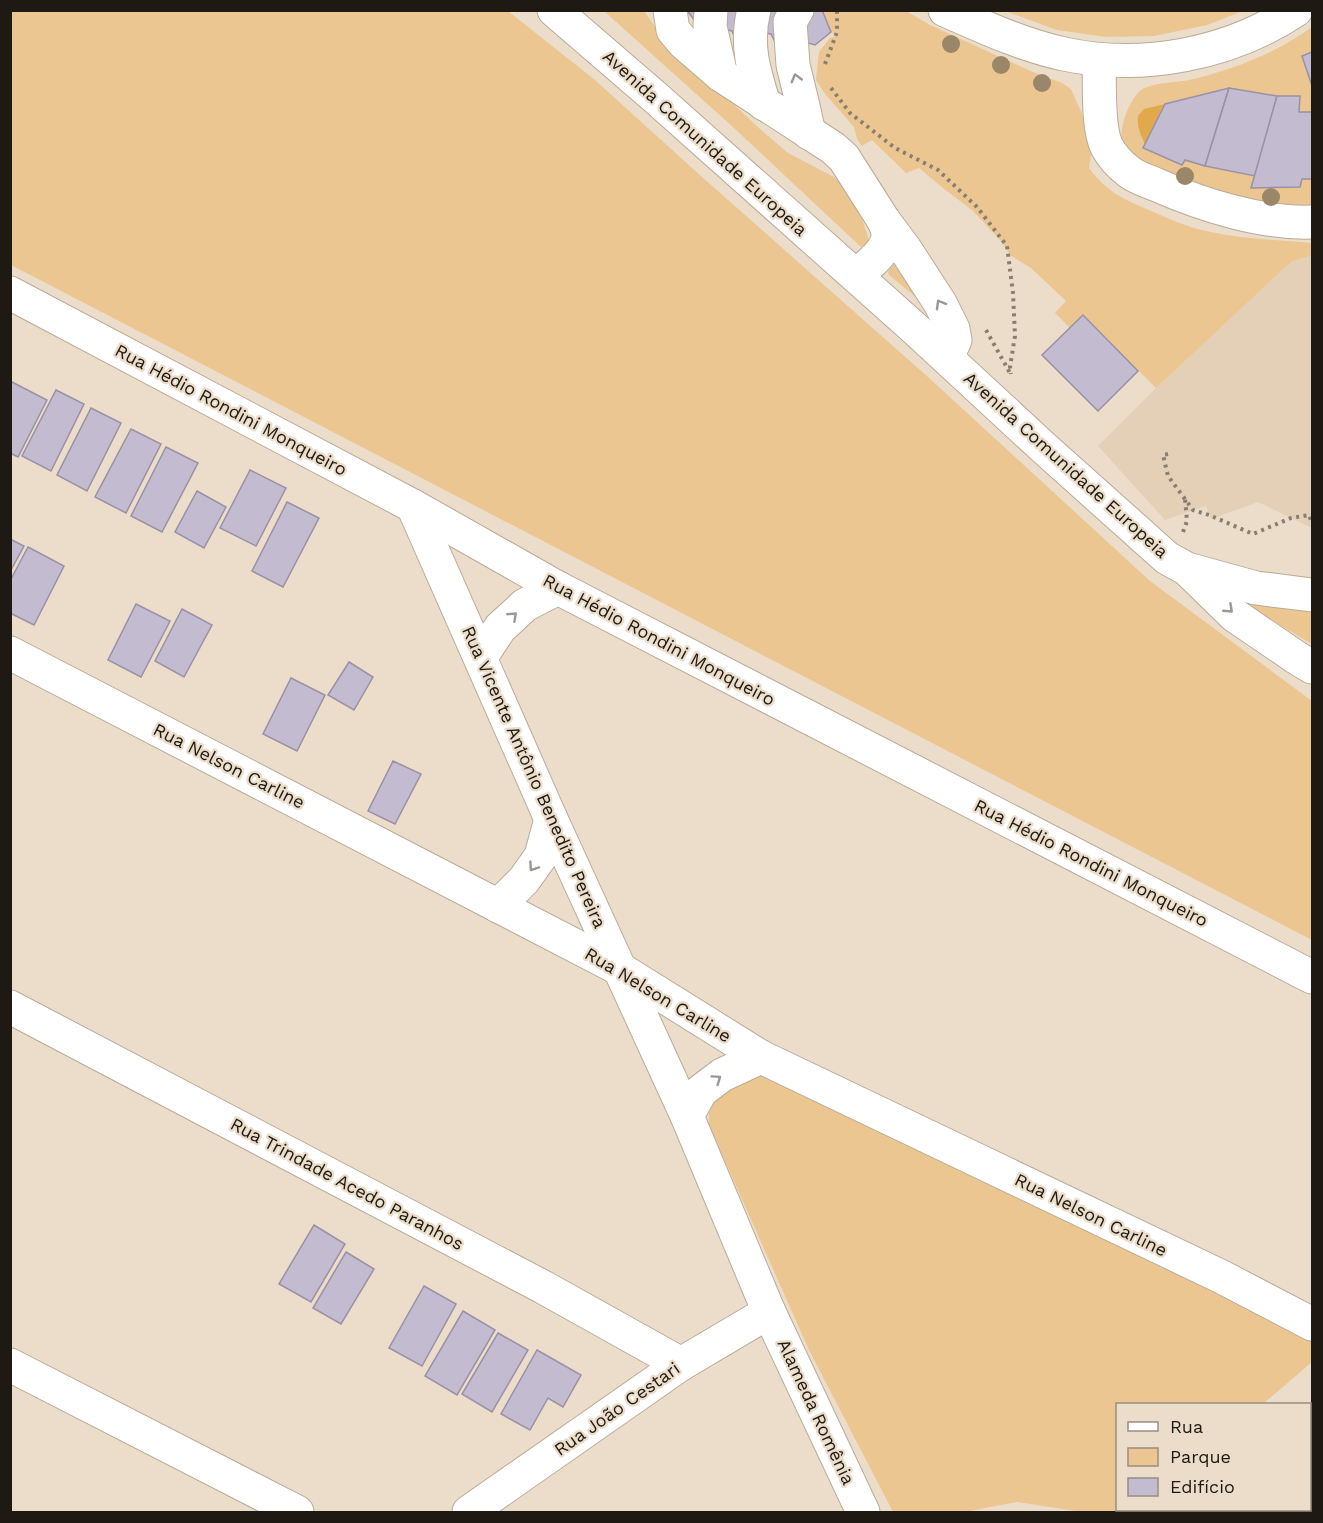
<svg xmlns="http://www.w3.org/2000/svg" width="1323" height="1523" font-family="'Work Sans',sans-serif">
<style>
.built{fill:#e3d0b7}
.green{fill:#ecc690}
.water{fill:#e2a84c}
.building{fill:#c3bbd0;stroke:#9991a5;stroke-width:1.5}
.lines{fill:none;stroke-linecap:round;stroke-linejoin:round}
.minor-casing{stroke:#b9ab98;stroke-width:35}
.path{stroke:#887e71;stroke-width:4;stroke-dasharray:3 4.5;stroke-linecap:butt}
.minor{stroke:#fff;stroke-width:33}
.tree{fill:#9a8769}
.oneway{stroke:#9a9894}
.labels{text-anchor:middle;stroke-width:4.5;stroke-linejoin:round;paint-order:stroke}
.street-label{font-size:18px;fill:#1e1912;stroke:#ebddc9}
</style>
<rect width="100%" height="100%" fill="#ebddc9"/>
<!-- built -->
<path class="built" d="M 1312,255 L 1312,528 L 1258,502 L 1211,519 L 1206,506 L 1165,520 L 1098,446 L 1156,388 L 1291,262 Z"/>
<!-- green -->
<g class="green">
<path d="M 10,11 L 508,11 L 595,80 L 702,177 L 928,377 L 1150,581 L 1312,701 L 1312,940 L 11,265 Z"/>
<path d="M 604,11 L 644,11 L 663,38 L 760,129 L 788,153 L 834,177 L 849,192 L 859,210 L 869,240 L 866,244 L 861,247 L 734,128 Z"/>
<path d="M 822,11 L 906,11 L 930,25 L 1033,72 L 1062,83 L 1071,89 L 1086,123 L 1092,148 L 1089,168 C 1107,192 1123,199 1149,210 C 1167,218 1187,227 1206,231 C 1241,239 1277,240 1312,243 L 1312,255 L 1291,262 L 1156,388 L 1083,315 L 1070,328 L 1055,313 L 1066,301 L 1031,268 L 1010,255 L 1001,241 L 973,211 L 943,188 L 919,168 L 906,173 L 872,140 L 862,146 L 857,139 L 854,127 L 826,95 L 816,80 L 819,52 L 830,38 L 839,35 L 831,32 Z"/>
<path d="M 1005,11 L 1243,11 L 1207,25 L 1154,36 L 1106,37 L 1057,30 Z"/>
<path d="M 1312,27 L 1312,212 L 1275,212 L 1133,163 C 1130,156 1124,149 1122,142 C 1119,127 1129,101 1140,91 C 1151,82 1176,83 1189,80 C 1233,70 1276,53 1312,27 Z"/>
<path d="M 899,258 L 920,299 L 917,298 L 889,275 L 888,272 Z"/>
<path d="M 1235,599 L 1312,608 L 1312,644 Z"/>
<path d="M 773,1073 L 1312,1340 L 1312,1362 L 1263,1404 L 1118,1404 L 1118,1510 L 1143,1510 L 1139,1512 L 1082,1512 L 1017,1502 L 964,1512 L 893,1512 L 809,1350 L 709,1125 L 709,1112 L 716,1094 L 747,1077 Z"/>
</g>
<!-- water -->
<path class="water" d="M 1165,104 L 1162,108 L 1145,144 C 1140,134 1137,126 1138,116 L 1144,109 Z"/>
<!-- building -->
<g class="building">
<path d="M 679,10 L 822,10 L 831,32 L 815,45 L 791,38 L 779,50 L 771,34 L 749,30 L 737,43 L 732,31 L 710,26 L 703,32 L 689,13 Z"/>
<path d="M 1312,52 L 1312,86 L 1302,56 Z"/>
<path d="M 1229,88 L 1205,166 L 1185,160 L 1182,165 L 1143,148 L 1165,104 Z"/>
<path d="M 1229,88 L 1277,96 L 1255,176 L 1205,166 Z"/>
<path d="M 1277,96 L 1300,96 L 1299,112 L 1312,112 L 1312,179 L 1302,179 L 1300,187 L 1251,188 Z"/>
<path d="M 1083,315 L 1138,371 L 1098,411 L 1042,355 Z"/>
<path d="M 12,382 L 47,400 L 18,457 L 10,453 L 10,385 Z"/>
<path d="M 56,390 L 84,404 L 51,471 L 22,456 Z"/>
<path d="M 91,408 L 121,423 L 87,491 L 57,475 Z"/>
<path d="M 131,429 L 161,444 L 126,513 L 95,497 Z"/>
<path d="M 166,447 L 198,463 L 162,532 L 131,516 Z"/>
<path d="M 250,470 L 286,488 L 256,546 L 220,528 Z"/>
<path d="M 197,491 L 226,507 L 204,548 L 175,532 Z"/>
<path d="M 287,502 L 319,518 L 283,587 L 252,571 Z"/>
<path d="M 10,539 L 24,546 L 10,572 Z"/>
<path d="M 28,547 L 64,566 L 34,625 L 10,613 L 10,581 Z"/>
<path d="M 136,604 L 170,621 L 141,677 L 108,660 Z"/>
<path d="M 182,609 L 212,625 L 184,677 L 155,661 Z"/>
<path d="M 349,662 L 373,677 L 354,710 L 328,695 Z"/>
<path d="M 291,678 L 325,695 L 297,751 L 263,734 Z"/>
<path d="M 393,761 L 421,774 L 395,824 L 368,811 Z"/>
<path d="M 314,1225 L 345,1244 L 311,1302 L 279,1284 Z"/>
<path d="M 346,1252 L 374,1269 L 341,1324 L 313,1308 Z"/>
<path d="M 424,1286 L 456,1304 L 422,1366 L 389,1348 Z"/>
<path d="M 463,1311 L 495,1330 L 457,1395 L 425,1376 Z"/>
<path d="M 498,1333 L 528,1350 L 492,1412 L 462,1394 Z"/>
<path d="M 537,1350 L 581,1375 L 563,1407 L 548,1398 L 530,1430 L 501,1414 Z"/>
</g>
<g class="lines">
<!-- minor casing -->
<g class="minor-casing">
<g id="minor">
<path d="M 554,10 L 656,98 L 913,327 L 1044,448 L 1167,558 L 1187,569 L 1256,588 L 1312,595"/>
<path d="M 670,10 L 673,30 L 684,43 L 721,75 L 833,148 L 844,158 L 884,221 L 905,249 L 940,303 L 953,329 L 955,340 L 947,358"/>
<path d="M 711,10 L 710,26 L 721,75"/>
<path d="M 754,10 C 745,44 754,72 764,104"/>
<path d="M 797,10 L 790,22 L 793,65 L 803,106 L 809,133"/>
<path d="M 945,10 C 984,27 1022,45 1064,54 C 1142,71 1230,54 1296,10"/>
<path d="M 1099,60 C 1100,83 1097,128 1107,147 C 1112,156 1120,165 1128,171 C 1136,178 1148,181 1157,185 C 1202,205 1263,224 1312,222"/>
<path d="M 856,276 C 867,266 888,251 888,235 C 888,230 886,225 884,221"/>
<path d="M 10,293 L 413,506 L 558,588 L 1312,977"/>
<path d="M 413,506 L 551,819 L 687,1116 L 769,1312 L 863,1512"/>
<path d="M 1190,572 L 1234,615 L 1297,658 L 1312,667"/>
<path d="M 10,653 L 620,969 L 761,1057 L 1222,1277 L 1312,1324"/>
<path d="M 481,657 L 500,628 L 525,605 L 558,588"/>
<path d="M 498,906 L 524,880 L 541,856 L 551,819"/>
<path d="M 10,1007 L 543,1287 L 681,1364"/>
<path d="M 687,1116 L 701,1091 L 722,1075 L 761,1057"/>
<path d="M 10,1365 L 297,1512"/>
<path d="M 469,1512 L 681,1364 L 769,1312"/>
</g>
</g>
<!-- path -->
<g class="path">
<path d="M 825,64 L 837,32 L 837,10"/>
<path d="M 831,88 L 850,113 L 895,148 L 938,170 L 977,207 L 1007,246 L 1013,293 L 1015,336 L 1010,367 L 1011,374"/>
<path d="M 986,330 L 1010,373"/>
<path d="M 1168,454 L 1163,455 L 1168,476 L 1193,510 L 1209,515 L 1253,534 L 1291,518 L 1309,515 L 1312,523"/>
<path d="M 1183,532 L 1187,521 L 1185,498"/>
</g>
<!-- minor -->
<use href="#minor" class="minor"/>
</g>
<!-- trees -->
<g class="tree">
<circle cx="951" cy="44" r="9"/>
<circle cx="1001" cy="65" r="9"/>
<circle cx="1042" cy="83" r="9"/>
<circle cx="1185" cy="176" r="9"/>
<circle cx="1271" cy="197" r="9"/>
</g>
<!-- one-way arrows -->
<defs><path id="oneway-chevron" d="M-2-3.5L2.5 0L-2 3.5" fill="none" stroke-width="1.6" stroke-linecap="round" stroke-linejoin="round" transform="scale(1.5)"/></defs>
<g class="oneway">
<use href="#oneway-chevron" transform="translate(796 78) rotate(-105)"/>
<use href="#oneway-chevron" transform="translate(940 304) rotate(-120)"/>
<use href="#oneway-chevron" transform="translate(1229 609) rotate(43)"/>
<use href="#oneway-chevron" transform="translate(513 616) rotate(-43)"/>
<use href="#oneway-chevron" transform="translate(533 867) rotate(124)"/>
<use href="#oneway-chevron" transform="translate(717 1079) rotate(-35)"/>
</g>
<g class="labels">
<!-- street labels -->
<g class="street-label">
<text transform="translate(705 143) rotate(42)" y="6">Avenida Comunidade Europeia</text>
<text transform="translate(231 410) rotate(28)" y="6">Rua Hédio Rondini Monqueiro</text>
<text transform="translate(1066 465) rotate(42)" y="6">Avenida Comunidade Europeia</text>
<text transform="translate(659 640) rotate(28)" y="6">Rua Hédio Rondini Monqueiro</text>
<text transform="translate(229 766) rotate(27)" y="6">Rua Nelson Carline</text>
<text transform="translate(534 777) rotate(66)" y="6">Rua Vicente Antônio Benedito Pereira</text>
<text transform="translate(1091 863) rotate(27)" y="6">Rua Hédio Rondini Monqueiro</text>
<text transform="translate(658 995) rotate(31)" y="6">Rua Nelson Carline</text>
<text transform="translate(347 1184) rotate(28)" y="6">Rua Trindade Acedo Paranhos</text>
<text transform="translate(1091 1215) rotate(26)" y="6">Rua Nelson Carline</text>
<text transform="translate(617 1409) rotate(-35)" y="6">Rua João Cestari</text>
<text transform="translate(816 1412) rotate(65)" y="6">Alameda Romênia</text>
</g>
</g>
<!-- border -->
<rect width="1323" height="1523" fill="none" stroke="#1e1912" stroke-width="24"/>
<!-- legend -->
<rect x="1116" y="1403" width="195" height="108" fill="#ebddc9" stroke="#998f80" stroke-width="1.5"/>
<rect x="1128" y="1422" width="30" height="9" fill="#ffffff" stroke="#998f80" stroke-width="1.5"/>
<text x="1170" y="1433" font-size="18" fill="#1e1912">Rua</text>
<rect x="1128" y="1448" width="30" height="18" fill="#ecc690" stroke="#998f80" stroke-width="1.5"/>
<text x="1170" y="1463" font-size="18" fill="#1e1912">Parque</text>
<rect x="1128" y="1478" width="30" height="18" fill="#c3bbd0" stroke="#998f80" stroke-width="1.5"/>
<text x="1170" y="1493" font-size="18" fill="#1e1912">Edifício</text>
</svg>
